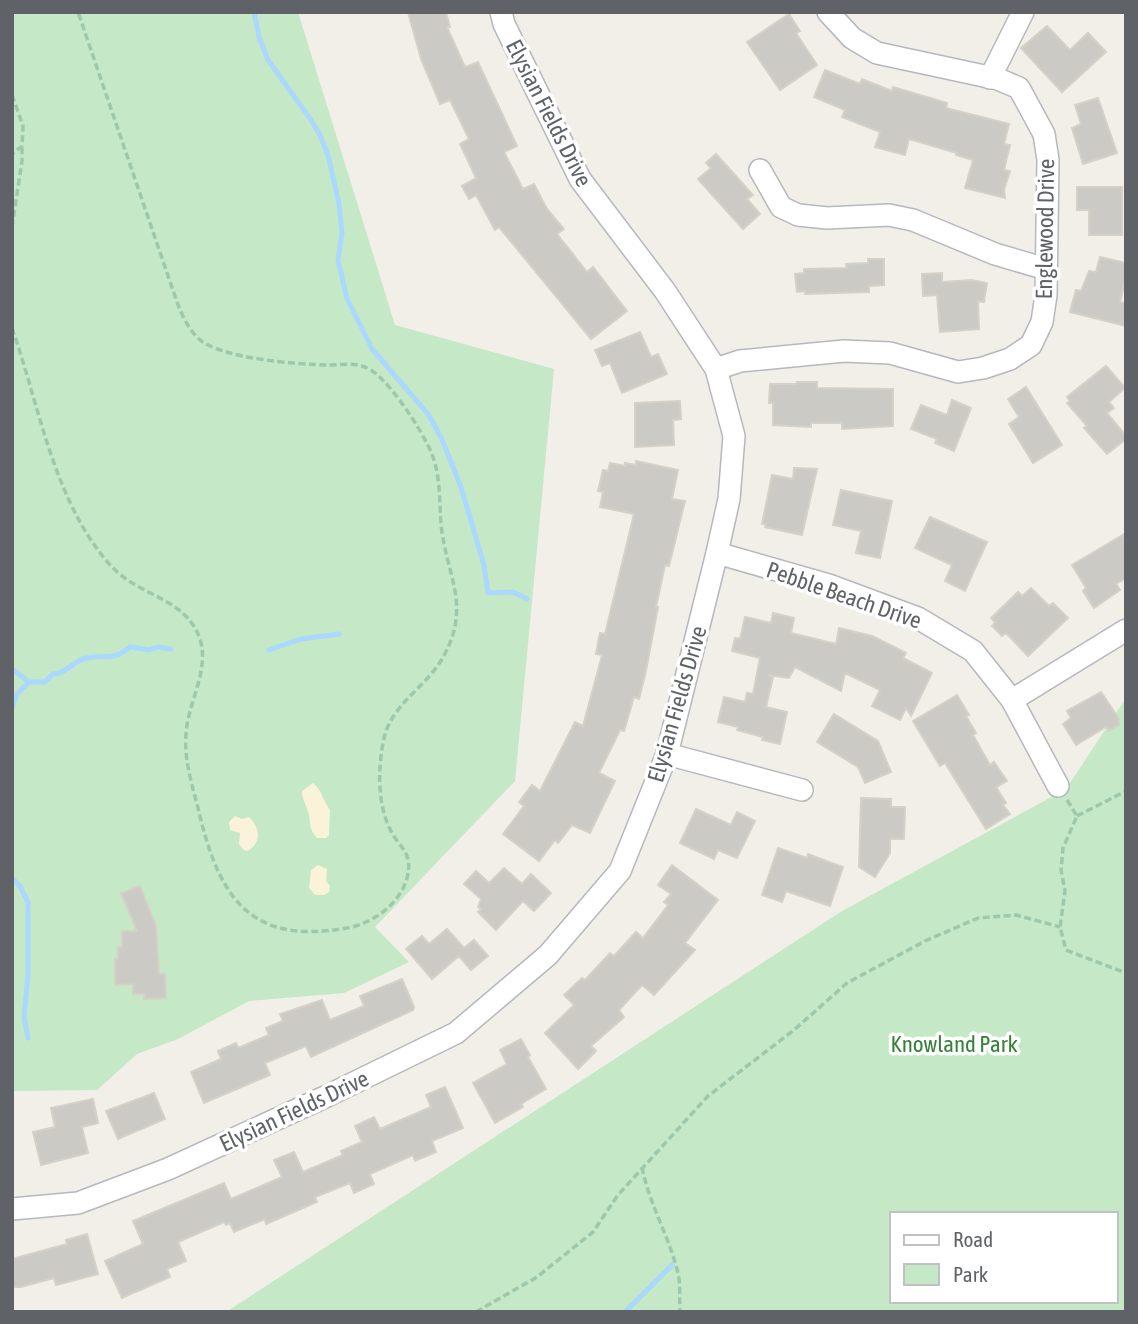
<svg xmlns="http://www.w3.org/2000/svg" width="1138" height="1324" font-family="'Asap Condensed',sans-serif">
<style>
.green{fill:#c5e8c6;fill-rule:evenodd}
.sand{fill:#fbf3d9}
.lines{fill:none;stroke-linecap:round;stroke-linejoin:round}
.stream{stroke:#abd8fe;stroke-width:5}
.building{fill:#cccac5;stroke:#d6d1c6;stroke-width:2}
.minor-casing{stroke:#b5b8bc;stroke-width:24}
.path{stroke:#9ec8ab;stroke-width:3.5;stroke-dasharray:7 3.5;stroke-linecap:butt}
.minor{stroke:#fff;stroke-width:21}
.labels{text-anchor:middle;stroke-width:7;stroke-linejoin:round;paint-order:stroke}
.street-label{font-size:23px;fill:#5f6368;stroke:#fff}
.park-label{font-size:23px;fill:#35813a;stroke:#fff}
</style>
<rect width="100%" height="100%" fill="#f1efe8"/>
<!-- green -->
<g class="green">
<path d="M 12,12 L 298,12 L 395,325 L 554,369 L 515,781 L 375,927 L 409,962 L 344,993 L 249,1001 L 178,1039 L 137,1054 L 97,1090 L 12,1091 Z"/>
<path d="M 1126,698 L 1126,1312 L 226,1312 L 842,911 L 1066,789 ZM 891,1214 L 1115,1214 L 1115,1301 L 891,1301 Z"/>
</g>
<!-- sand -->
<g class="sand">
<path d="M 313,783 C 322,790 323,801 330,810 L 329,835 L 326,838 L 317,838 C 309,830 311,824 309,815 C 307,806 302,800 302,791 Z"/>
<path d="M 235,816 L 242,819 L 249,817 C 260,827 262,842 248,851 L 244,850 L 239,844 L 240,833 L 230,830 L 229,822 Z"/>
<path d="M 318,865 L 327,869 L 326,881 L 330,886 L 329,892 L 324,895 L 315,895 L 309,888 L 311,870 Z"/>
</g>
<g class="lines">
<!-- stream -->
<g class="stream">
<path d="M 254,12 L 259,37 L 268,60 L 309,117 L 320,135 L 328,155 L 339,204 L 342,233 L 338,260 L 347,299 L 372,349 L 428,414 L 441,437 L 461,487 L 484,565 L 488,593 L 513,592 L 527,599"/>
<path d="M 269,650 L 301,639 L 339,634"/>
<path d="M 12,669 L 29,682 L 45,682 L 53,674 C 65,674 72,663 83,659 C 104,653 111,663 130,647 L 149,650 L 158,647 L 171,649"/>
<path d="M 12,708 L 17,694 L 29,682"/>
<path d="M 12,878 L 20,886 L 28,902 L 28,975 L 24,1017 L 28,1038"/>
<path d="M 625,1312 L 672,1265"/>
</g>
</g>
<!-- building -->
<g class="building">
<path d="M 408,12 L 446,12 L 450,27 L 447,27 L 464,65 L 466,67 L 478,62 L 517,146 L 504,152 L 523,189 L 534,184 L 547,209 L 564,229 L 557,234 L 587,272 L 593,267 L 627,311 L 591,339 L 499,227 L 495,230 L 476,195 L 469,199 L 462,186 L 476,178 L 460,144 L 469,139 L 450,100 L 440,104 L 421,59 Z"/>
<path d="M 789,14 L 800,31 L 796,33 L 817,65 L 780,90 L 747,42 Z"/>
<path d="M 1047,26 L 1070,50 L 1088,33 L 1106,52 L 1062,92 L 1021,48 Z"/>
<path d="M 825,70 L 860,84 L 862,79 L 892,91 L 893,87 L 947,103 L 946,108 L 1009,124 L 1004,144 L 1010,145 L 1004,170 L 1010,171 L 1004,190 L 1005,198 L 965,188 L 973,160 L 956,155 L 957,153 L 909,139 L 905,155 L 875,147 L 880,132 L 842,117 L 845,110 L 814,97 Z"/>
<path d="M 1098,98 L 1117,153 L 1083,164 L 1072,128 L 1081,124 L 1075,105 Z"/>
<path d="M 716,154 L 753,195 L 747,199 L 760,214 L 743,229 L 698,179 L 711,168 L 706,163 Z"/>
<path d="M 1077,187 L 1122,187 L 1122,235 L 1089,235 L 1089,210 L 1077,210 Z"/>
<path d="M 1100,257 L 1126,263 L 1126,277 L 1120,302 L 1126,303 L 1126,326 L 1070,312 L 1076,290 L 1081,291 L 1089,271 L 1096,272 Z"/>
<path d="M 868,259 L 884,259 L 884,285 L 869,286 L 869,292 L 805,294 L 805,291 L 797,292 L 795,274 L 804,273 L 804,269 L 847,268 L 846,264 L 868,263 Z"/>
<path d="M 942,273 L 942,282 L 971,280 L 987,283 L 984,302 L 978,301 L 979,329 L 940,332 L 937,295 L 923,296 L 922,274 Z"/>
<path d="M 640,332 L 651,357 L 658,354 L 667,374 L 622,393 L 610,363 L 602,366 L 595,350 Z"/>
<path d="M 1106,366 L 1125,388 L 1109,402 L 1114,408 L 1107,413 L 1126,436 L 1126,439 L 1107,454 L 1084,428 L 1087,426 L 1067,403 L 1070,401 L 1067,397 Z"/>
<path d="M 797,382 L 817,382 L 817,388 L 893,389 L 893,426 L 842,429 L 842,423 L 811,423 L 811,427 L 773,425 L 773,403 L 769,403 L 770,384 L 797,384 Z"/>
<path d="M 1026,387 L 1062,445 L 1033,463 L 1009,424 L 1019,417 L 1008,399 Z"/>
<path d="M 952,400 L 971,408 L 954,451 L 935,443 L 937,439 L 911,429 L 921,405 L 947,415 Z"/>
<path d="M 680,401 L 681,419 L 673,420 L 674,445 L 635,447 L 635,403 Z"/>
<path d="M 636,461 L 678,470 L 672,499 L 685,501 L 669,566 L 665,565 L 656,607 L 658,607 L 646,671 L 639,699 L 634,697 L 624,731 L 620,730 L 599,773 L 615,781 L 590,833 L 572,825 L 558,843 L 555,840 L 539,861 L 503,834 L 524,806 L 519,802 L 532,785 L 540,791 L 575,722 L 583,726 L 602,655 L 596,654 L 600,633 L 605,634 L 634,514 L 600,507 L 603,492 L 598,491 L 603,470 L 608,471 L 610,463 L 625,466 L 625,463 L 636,465 Z"/>
<path d="M 794,468 L 817,469 L 802,535 L 765,527 L 766,524 L 762,524 L 772,475 L 793,479 Z"/>
<path d="M 841,490 L 892,501 L 880,558 L 856,553 L 861,531 L 833,525 Z"/>
<path d="M 930,517 L 987,542 L 965,591 L 945,581 L 952,565 L 915,548 Z"/>
<path d="M 1126,533 L 1126,578 L 1116,584 L 1120,590 L 1094,608 L 1083,591 L 1086,588 L 1072,565 Z"/>
<path d="M 1031,588 L 1049,606 L 1053,603 L 1068,618 L 1028,656 L 1006,633 L 1002,636 L 992,626 L 995,622 L 991,618 L 1018,592 L 1022,596 Z"/>
<path d="M 773,613 L 794,618 L 791,633 L 836,644 L 839,628 L 872,636 L 906,653 L 903,658 L 932,673 L 911,716 L 906,708 L 900,720 L 872,706 L 880,690 L 845,673 L 841,691 L 795,667 L 789,678 L 768,675 L 773,677 L 766,707 L 787,712 L 780,744 L 762,740 L 763,737 L 737,730 L 738,727 L 718,722 L 724,697 L 745,702 L 747,693 L 753,694 L 760,658 L 732,651 L 735,638 L 740,639 L 745,617 L 771,623 Z"/>
<path d="M 1101,692 L 1119,719 L 1119,725 L 1108,731 L 1106,727 L 1076,745 L 1063,724 L 1071,718 L 1067,711 Z"/>
<path d="M 957,695 L 969,715 L 966,716 L 976,733 L 973,735 L 990,765 L 994,762 L 1007,781 L 996,787 L 1006,803 L 1003,805 L 1010,814 L 986,829 L 945,763 L 940,766 L 913,721 Z"/>
<path d="M 834,714 L 878,741 L 891,772 L 865,783 L 858,767 L 817,742 Z"/>
<path d="M 861,798 L 891,799 L 891,807 L 905,807 L 904,839 L 890,839 L 890,853 L 875,877 L 859,867 Z"/>
<path d="M 696,809 L 731,825 L 737,812 L 755,821 L 737,858 L 718,850 L 714,859 L 680,843 Z"/>
<path d="M 778,848 L 807,858 L 808,854 L 843,867 L 830,906 L 786,891 L 782,902 L 762,895 Z"/>
<path d="M 672,865 L 718,900 L 685,943 L 695,950 L 654,995 L 642,985 L 619,1010 L 624,1017 L 591,1046 L 596,1051 L 578,1069 L 545,1033 L 574,1005 L 564,995 L 582,978 L 585,980 L 610,953 L 614,956 L 636,932 L 643,938 L 668,905 L 664,902 L 671,894 L 658,885 Z"/>
<path d="M 504,868 L 522,884 L 531,874 L 551,893 L 534,911 L 523,901 L 496,930 L 478,912 L 481,909 L 478,907 L 481,899 L 464,884 L 476,871 L 489,883 Z"/>
<path d="M 140,886 L 156,926 L 159,974 L 165,974 L 166,998 L 144,999 L 144,994 L 133,994 L 133,984 L 115,985 L 115,959 L 118,959 L 118,947 L 122,947 L 122,931 L 137,931 L 121,893 Z"/>
<path d="M 447,929 L 464,948 L 474,940 L 488,956 L 471,970 L 459,956 L 432,979 L 406,949 L 422,936 L 429,944 Z"/>
<path d="M 402,979 L 414,1007 L 413,1010 L 311,1057 L 306,1046 L 265,1063 L 270,1075 L 204,1103 L 191,1072 L 221,1059 L 218,1051 L 236,1043 L 238,1048 L 269,1035 L 266,1028 L 283,1021 L 280,1014 L 322,1000 L 330,1020 L 364,1006 L 360,996 Z"/>
<path d="M 521,1039 L 530,1055 L 528,1057 L 546,1089 L 521,1104 L 523,1107 L 495,1123 L 473,1083 L 507,1064 L 500,1050 Z"/>
<path d="M 445,1087 L 463,1128 L 432,1141 L 436,1152 L 415,1161 L 413,1155 L 370,1174 L 374,1184 L 354,1193 L 350,1183 L 315,1197 L 317,1202 L 266,1224 L 265,1219 L 234,1232 L 230,1223 L 226,1225 L 224,1222 L 178,1242 L 186,1261 L 167,1269 L 170,1277 L 122,1298 L 105,1261 L 143,1244 L 133,1221 L 224,1183 L 231,1199 L 282,1177 L 274,1160 L 294,1152 L 303,1172 L 343,1155 L 341,1151 L 362,1142 L 355,1126 L 374,1117 L 380,1129 L 431,1107 L 426,1095 Z"/>
<path d="M 154,1093 L 165,1119 L 118,1139 L 106,1111 Z"/>
<path d="M 93,1099 L 98,1123 L 82,1127 L 88,1153 L 41,1165 L 33,1132 L 55,1127 L 51,1108 Z"/>
<path d="M 87,1234 L 98,1274 L 56,1285 L 54,1278 L 21,1287 L 12,1287 L 12,1259 L 67,1244 L 66,1240 Z"/>
</g>
<g class="lines">
<!-- minor casing -->
<g class="minor-casing">
<g id="minor">
<path d="M 990,78 L 1023,12"/>
<path d="M 760,170 L 781,207 L 798,215 L 827,218 L 889,215 L 913,220 L 995,254 L 1046,269"/>
<path d="M 716,369 L 740,361 L 844,351 L 890,353 L 958,372 L 983,368 L 1010,359 L 1031,345 L 1042,322 L 1046,295 L 1048,160 L 1044,134 L 1019,88 L 998,79 L 877,53 L 852,38 L 828,12"/>
<path d="M 717,553 L 829,585 L 918,618 L 973,651 L 1012,700 L 1058,786"/>
<path d="M 1012,700 L 1126,630"/>
<path d="M 667,754 L 802,790"/>
<path d="M 12,1209 L 78,1203 L 168,1169 L 327,1096 L 456,1033 L 548,955 L 620,871 L 667,754 L 717,553 L 729,499 L 734,436 L 716,369 L 665,291 L 580,179 L 504,24 L 501,12"/>
</g>
</g>
<!-- path -->
<g class="path">
<path d="M 12,95 L 23,126 L 22,146 L 12,154"/>
<path d="M 12,227 L 22,161 L 22,146"/>
<path d="M 12,328 C 37,399 50,480 93,543 C 102,556 112,569 126,579 C 153,598 188,604 200,639 C 210,671 187,704 186,735 C 184,760 192,785 198,808 C 218,895 248,946 347,928 C 372,924 400,904 407,878 C 414,851 398,848 389,827 C 377,801 378,766 384,738 C 392,704 425,688 442,659 C 473,606 446,576 441,524 C 439,500 441,475 431,452 C 423,432 387,376 367,368 C 355,362 340,365 327,365 C 296,364 222,359 199,339 C 189,330 183,317 178,305 L 78,12"/>
<path d="M 1067,800 L 1077,816 L 1063,848 L 1061,870 L 1065,891 L 1060,927 L 1066,950 L 1126,973"/>
<path d="M 1077,816 L 1126,791"/>
<path d="M 642,1167 C 649,1204 669,1236 678,1273 C 681,1285 679,1299 680,1312"/>
<path d="M 476,1312 L 537,1277 L 593,1232 L 618,1195 L 708,1096 L 794,1030 L 847,983 L 925,941 L 978,918 L 1016,915 L 1060,927"/>
</g>
<!-- minor -->
<use href="#minor" class="minor"/>
</g>
<g class="labels">
<!-- street labels -->
<g class="street-label">
<text transform="translate(549 113) rotate(63)" y="8">Elysian Fields Drive</text>
<text transform="translate(1045 229) rotate(-89)" y="8">Englewood Drive</text>
<text transform="translate(844 595) rotate(19)" y="8">Pebble Beach Drive</text>
<text transform="translate(677 704) rotate(-74)" y="8">Elysian Fields Drive</text>
<text transform="translate(294 1111) rotate(-25)" y="8">Elysian Fields Drive</text>
</g>
<!-- park labels -->
<g class="park-label">
<text x="954" y="1052">Knowland Park</text>
</g>
</g>
<!-- border -->
<rect width="1138" height="1324" fill="none" stroke="#5f6368" stroke-width="28"/>
<!-- legend -->
<rect x="890" y="1212" width="228" height="91" fill="#ffffff" stroke="#bfc1c3" stroke-width="2"/>
<rect x="904" y="1235" width="35" height="10" fill="#ffffff" stroke="#bfc1c3" stroke-width="2"/>
<text x="953" y="1247" font-size="21" fill="#5f6368">Road</text>
<rect x="904" y="1264" width="35" height="21" fill="#c5e8c6" stroke="#bfc1c3" stroke-width="2"/>
<text x="953" y="1282" font-size="21" fill="#5f6368">Park</text>
</svg>
